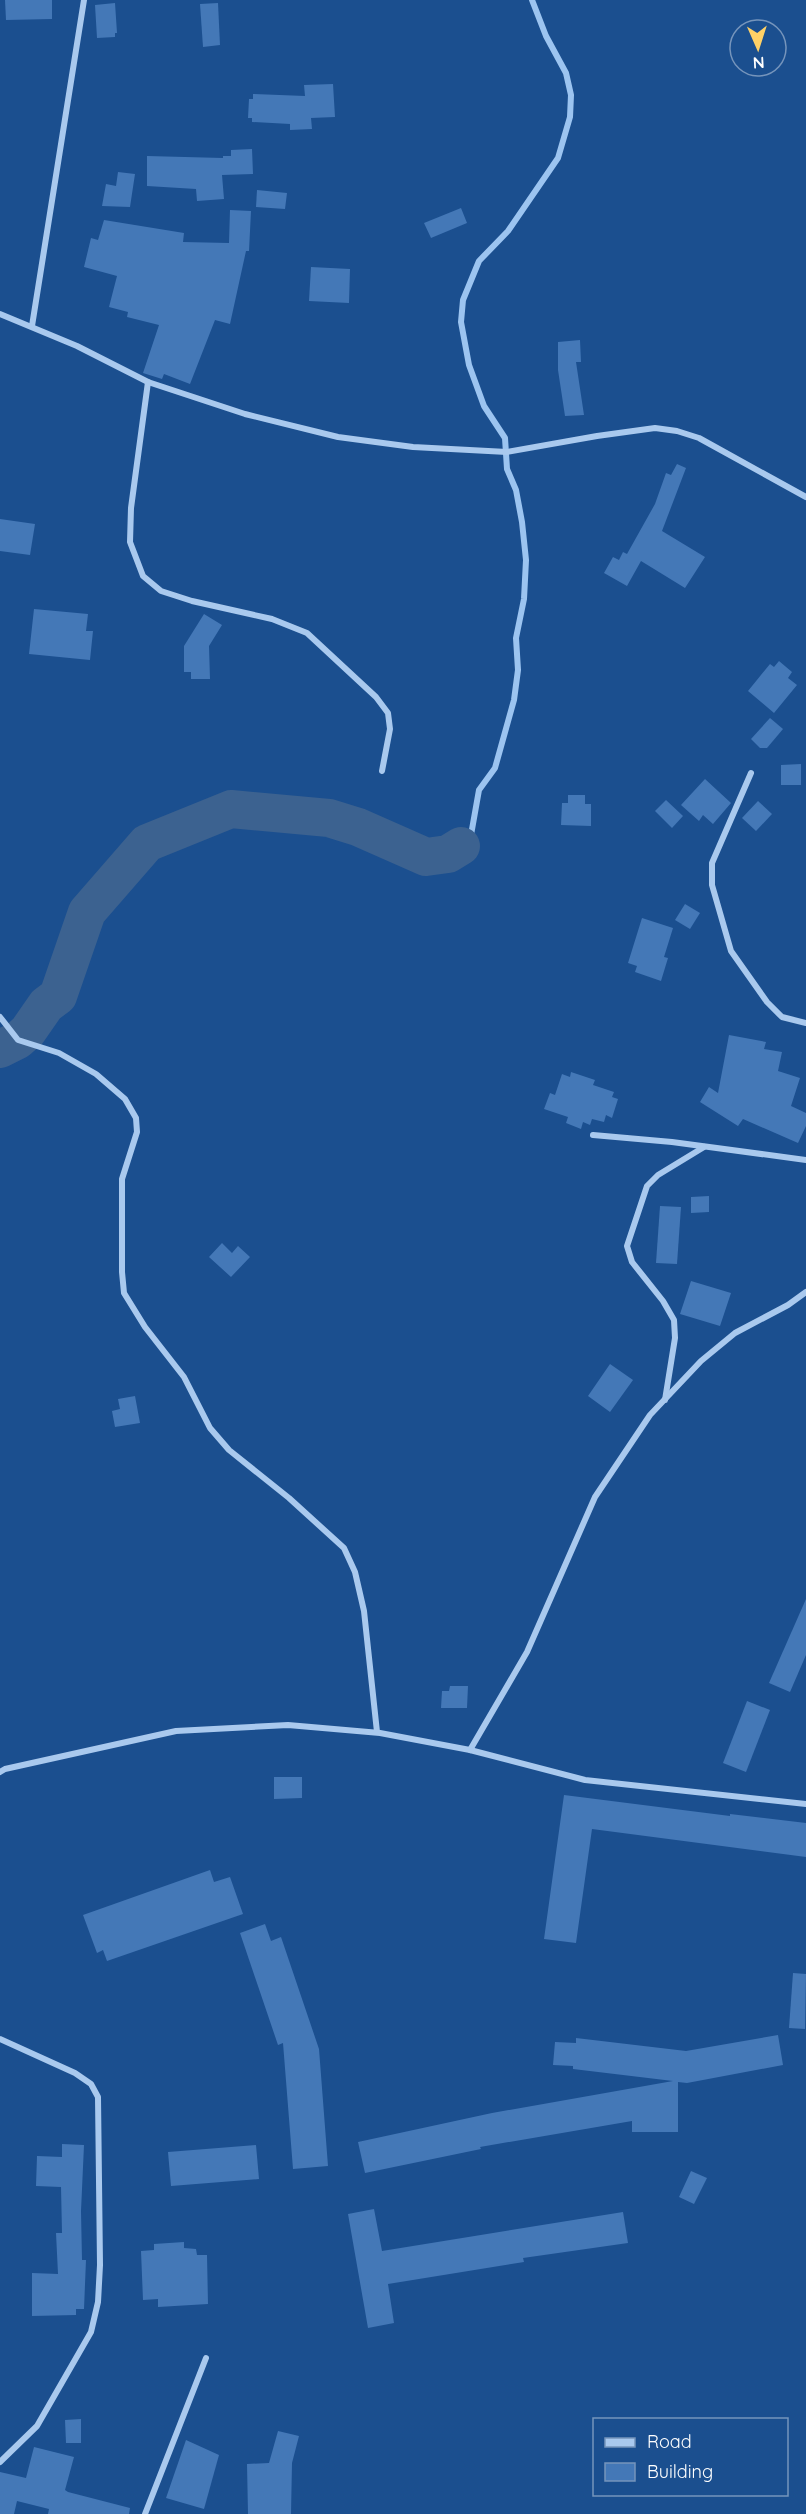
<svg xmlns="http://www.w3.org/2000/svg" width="806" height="2514" font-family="Quicksand,sans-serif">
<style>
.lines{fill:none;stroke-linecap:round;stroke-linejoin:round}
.stream{stroke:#9cc4f0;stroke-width:6}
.river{stroke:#3c6290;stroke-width:38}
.building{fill:#4478b7}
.street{stroke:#a9c9ee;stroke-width:6}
</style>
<rect width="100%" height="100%" fill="#1b4f8f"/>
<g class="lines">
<!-- stream -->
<path class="stream" d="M 461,846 L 471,835 L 479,790 L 495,768 L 514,700 L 518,670 L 516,638 L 524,599 L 526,560 L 522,522 L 516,490 L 507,469 L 505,438 L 484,406 L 469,365 L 461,322 L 463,300 L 479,261 L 508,231 L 558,158 L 570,117 L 571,95 L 566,73 L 546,36 L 532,0"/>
<!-- river -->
<path class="river" d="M 0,1049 L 18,1040 L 28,1031 L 46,1005 L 58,996 L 87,912 L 147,843 L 231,809 L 329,818 L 358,827 L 426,857 L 448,854 L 461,846"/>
</g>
<!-- building -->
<g class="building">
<path d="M 5,0 L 52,0 L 52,19 L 6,20 Z"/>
<path d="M 115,3 L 117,33 L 115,33 L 115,37 L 97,38 L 95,5 Z"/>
<path d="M 218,3 L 220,45 L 203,47 L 200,4 Z"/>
<path d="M 333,84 L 335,117 L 311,118 L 312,129 L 290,130 L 290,124 L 252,122 L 252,118 L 248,118 L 249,99 L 253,99 L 253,94 L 305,96 L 304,85 Z"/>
<path d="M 252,149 L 253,174 L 222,175 L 224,199 L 197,201 L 196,189 L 147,186 L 147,156 L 223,158 L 223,156 L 231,156 L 231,150 Z"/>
<path d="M 118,172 L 135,174 L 130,207 L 102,206 L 106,184 L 116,186 Z"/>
<path d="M 257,190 L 287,193 L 285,209 L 256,207 Z"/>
<path d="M 461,208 L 467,223 L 431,238 L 424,223 Z"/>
<path d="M 230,210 L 251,211 L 249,251 L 246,251 L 230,324 L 215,320 L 190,384 L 164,374 L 162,379 L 143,373 L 159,325 L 127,317 L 128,312 L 109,307 L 117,276 L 84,267 L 91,238 L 98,240 L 104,220 L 184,233 L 183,242 L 229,243 Z"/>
<path d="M 311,267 L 350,269 L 349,303 L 309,301 Z"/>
<path d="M 580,340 L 581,362 L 576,362 L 584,415 L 565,416 L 558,370 L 558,342 Z"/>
<path d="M 677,464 L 686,468 L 662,531 L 705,557 L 685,588 L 641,561 L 627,586 L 604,573 L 613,557 L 619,560 L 623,552 L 627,554 L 655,504 L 666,473 L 671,475 Z"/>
<path d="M 0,519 L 35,524 L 30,555 L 0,551 Z"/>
<path d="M 34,609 L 88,614 L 86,631 L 93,631 L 90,660 L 29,654 Z"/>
<path d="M 204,614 L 222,625 L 209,646 L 210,679 L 191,679 L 191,672 L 184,672 L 184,646 Z"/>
<path d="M 779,661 L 792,672 L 788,678 L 797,685 L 774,713 L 748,691 L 770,664 L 774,667 Z"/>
<path d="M 770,718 L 783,729 L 767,748 L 760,748 L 751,739 Z"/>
<path d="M 801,764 L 801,785 L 781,785 L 781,765 Z"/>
<path d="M 705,779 L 731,803 L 713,824 L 703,815 L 699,821 L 681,805 Z"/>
<path d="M 568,795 L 585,795 L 585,804 L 591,804 L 591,826 L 561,825 L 562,803 L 568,803 Z"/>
<path d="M 666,800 L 683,816 L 672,828 L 655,811 Z"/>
<path d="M 758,801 L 772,814 L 756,831 L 742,818 Z"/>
<path d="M 685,904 L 700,913 L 690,929 L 675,920 Z"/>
<path d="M 642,918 L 673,928 L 664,957 L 668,958 L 661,981 L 635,972 L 637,966 L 628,963 Z"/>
<path d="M 729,1035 L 766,1042 L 764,1049 L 782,1052 L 778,1071 L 800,1078 L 791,1106 L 806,1113 L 806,1126 L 798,1143 L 743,1119 L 738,1126 L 700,1102 L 709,1087 L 718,1093 Z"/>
<path d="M 571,1072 L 595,1080 L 593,1085 L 614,1092 L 612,1097 L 618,1099 L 612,1118 L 606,1115 L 604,1122 L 592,1119 L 590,1125 L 583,1122 L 581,1129 L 566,1123 L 568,1117 L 544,1109 L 550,1093 L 555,1095 L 562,1074 L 570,1077 Z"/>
<path d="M 709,1196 L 709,1212 L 691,1213 L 691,1197 Z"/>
<path d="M 660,1206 L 681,1207 L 677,1264 L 656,1263 Z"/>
<path d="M 222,1243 L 232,1253 L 238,1246 L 250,1257 L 231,1277 L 209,1257 Z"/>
<path d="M 691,1281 L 731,1293 L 720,1326 L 680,1314 Z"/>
<path d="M 610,1364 L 633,1380 L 610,1412 L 588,1396 Z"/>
<path d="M 135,1396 L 140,1423 L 115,1427 L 112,1411 L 120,1409 L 118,1399 Z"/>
<path d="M 806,1599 L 806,1655 L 790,1692 L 769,1683 Z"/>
<path d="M 450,1686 L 468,1686 L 467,1708 L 441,1708 L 442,1691 L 449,1691 Z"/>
<path d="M 747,1701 L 770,1710 L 746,1772 L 723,1763 Z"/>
<path d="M 274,1777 L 302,1777 L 302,1798 L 274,1799 Z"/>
<path d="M 564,1795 L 730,1816 L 730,1814 L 806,1823 L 806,1857 L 592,1829 L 576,1943 L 544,1939 Z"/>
<path d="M 210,1870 L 214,1882 L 230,1877 L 243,1914 L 107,1961 L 103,1950 L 97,1953 L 83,1915 Z"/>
<path d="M 265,1924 L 271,1941 L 281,1937 L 319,2049 L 328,2166 L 293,2169 L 283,2043 L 278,2045 L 240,1933 Z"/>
<path d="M 793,1973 L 806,1974 L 805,2029 L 789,2028 Z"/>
<path d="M 778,2035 L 783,2065 L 687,2083 L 678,2082 L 678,2132 L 632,2132 L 632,2121 L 480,2147 L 481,2149 L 365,2173 L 358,2142 L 492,2113 L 673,2081 L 573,2069 L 573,2066 L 553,2065 L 555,2042 L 576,2043 L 576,2038 L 686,2051 Z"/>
<path d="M 62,2144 L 84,2145 L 81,2211 L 82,2260 L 86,2260 L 84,2309 L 76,2309 L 76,2315 L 32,2316 L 32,2273 L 58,2274 L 56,2233 L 62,2233 L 61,2187 L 36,2186 L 37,2156 L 62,2157 Z"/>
<path d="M 256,2145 L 259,2179 L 171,2186 L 168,2152 Z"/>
<path d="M 691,2171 L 707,2178 L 694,2204 L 679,2197 Z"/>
<path d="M 374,2209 L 382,2251 L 623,2212 L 628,2243 L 523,2258 L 524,2262 L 388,2284 L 394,2323 L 368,2328 L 348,2214 Z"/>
<path d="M 184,2242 L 184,2248 L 196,2249 L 197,2255 L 207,2255 L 208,2304 L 158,2307 L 158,2299 L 143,2300 L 141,2251 L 154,2250 L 154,2244 Z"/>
<path d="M 81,2419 L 81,2443 L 66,2443 L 65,2420 Z"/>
<path d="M 278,2431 L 299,2436 L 292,2463 L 291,2514 L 248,2514 L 247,2464 L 269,2463 Z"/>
<path d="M 186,2440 L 219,2455 L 204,2509 L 166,2498 Z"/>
<path d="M 34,2447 L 74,2457 L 65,2490 L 68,2492 L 130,2508 L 129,2514 L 48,2514 L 49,2509 L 17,2501 L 14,2514 L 0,2514 L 0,2472 L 26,2478 Z"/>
</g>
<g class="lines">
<!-- street -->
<g class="street">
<path d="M 0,314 L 77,346 L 148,382 L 245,414 L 338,437 L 413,447 L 507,452 L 597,436 L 655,428 L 677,431 L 699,438 L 806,497"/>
<path d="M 32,326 L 84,0"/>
<path d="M 148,382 L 131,508 L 130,542 L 143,576 L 161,591 L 192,601 L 272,619 L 307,633 L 376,697 L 388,713 L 390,729 L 382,771"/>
<path d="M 751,773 L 712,863 L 712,885 L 731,951 L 767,1002 L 782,1017 L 806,1023"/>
<path d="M 0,1017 L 18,1040 L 59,1053 L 96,1074 L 125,1099 L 136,1118 L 137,1132 L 122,1179 L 122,1272 L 124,1293 L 145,1327 L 184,1377 L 210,1428 L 229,1450 L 289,1498 L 344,1548 L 355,1572 L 364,1611 L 377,1732"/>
<path d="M 593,1135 L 672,1142 L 806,1160"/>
<path d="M 665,1400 L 675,1338 L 674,1320 L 663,1301 L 632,1262 L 627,1246 L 647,1186 L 658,1175 L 704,1147"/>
<path d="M 470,1750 L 527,1652 L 595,1497 L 650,1415 L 701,1361 L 735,1333 L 788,1305 L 806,1292"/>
<path d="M 0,1772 L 5,1769 L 176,1731 L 288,1725 L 380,1733 L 470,1750 L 585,1780 L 806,1804"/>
<path d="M 0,2039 L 75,2073 L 91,2084 L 98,2097 L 100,2265 L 98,2302 L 91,2332 L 37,2426 L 0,2462"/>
<path d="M 145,2514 L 206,2358"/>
</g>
</g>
<!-- legend -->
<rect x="593" y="2418" width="195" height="78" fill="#1b4f8f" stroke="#7695bc" stroke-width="1.5"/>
<rect x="605" y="2438" width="30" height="9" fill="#a9c9ee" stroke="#7695bc" stroke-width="1.5"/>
<text x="647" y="2448" font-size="18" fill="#ffffff">Road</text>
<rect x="605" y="2463" width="30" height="18" fill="#4478b7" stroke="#7695bc" stroke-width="1.5"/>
<text x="647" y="2478" font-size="18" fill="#ffffff">Building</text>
<!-- north arrow -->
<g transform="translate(758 48) rotate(177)"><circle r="28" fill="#1b4f8f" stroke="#7695bc" stroke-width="1.5"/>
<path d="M0-4.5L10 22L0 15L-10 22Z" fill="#ffd166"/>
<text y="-9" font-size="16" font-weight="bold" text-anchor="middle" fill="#ffffff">N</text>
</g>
</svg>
